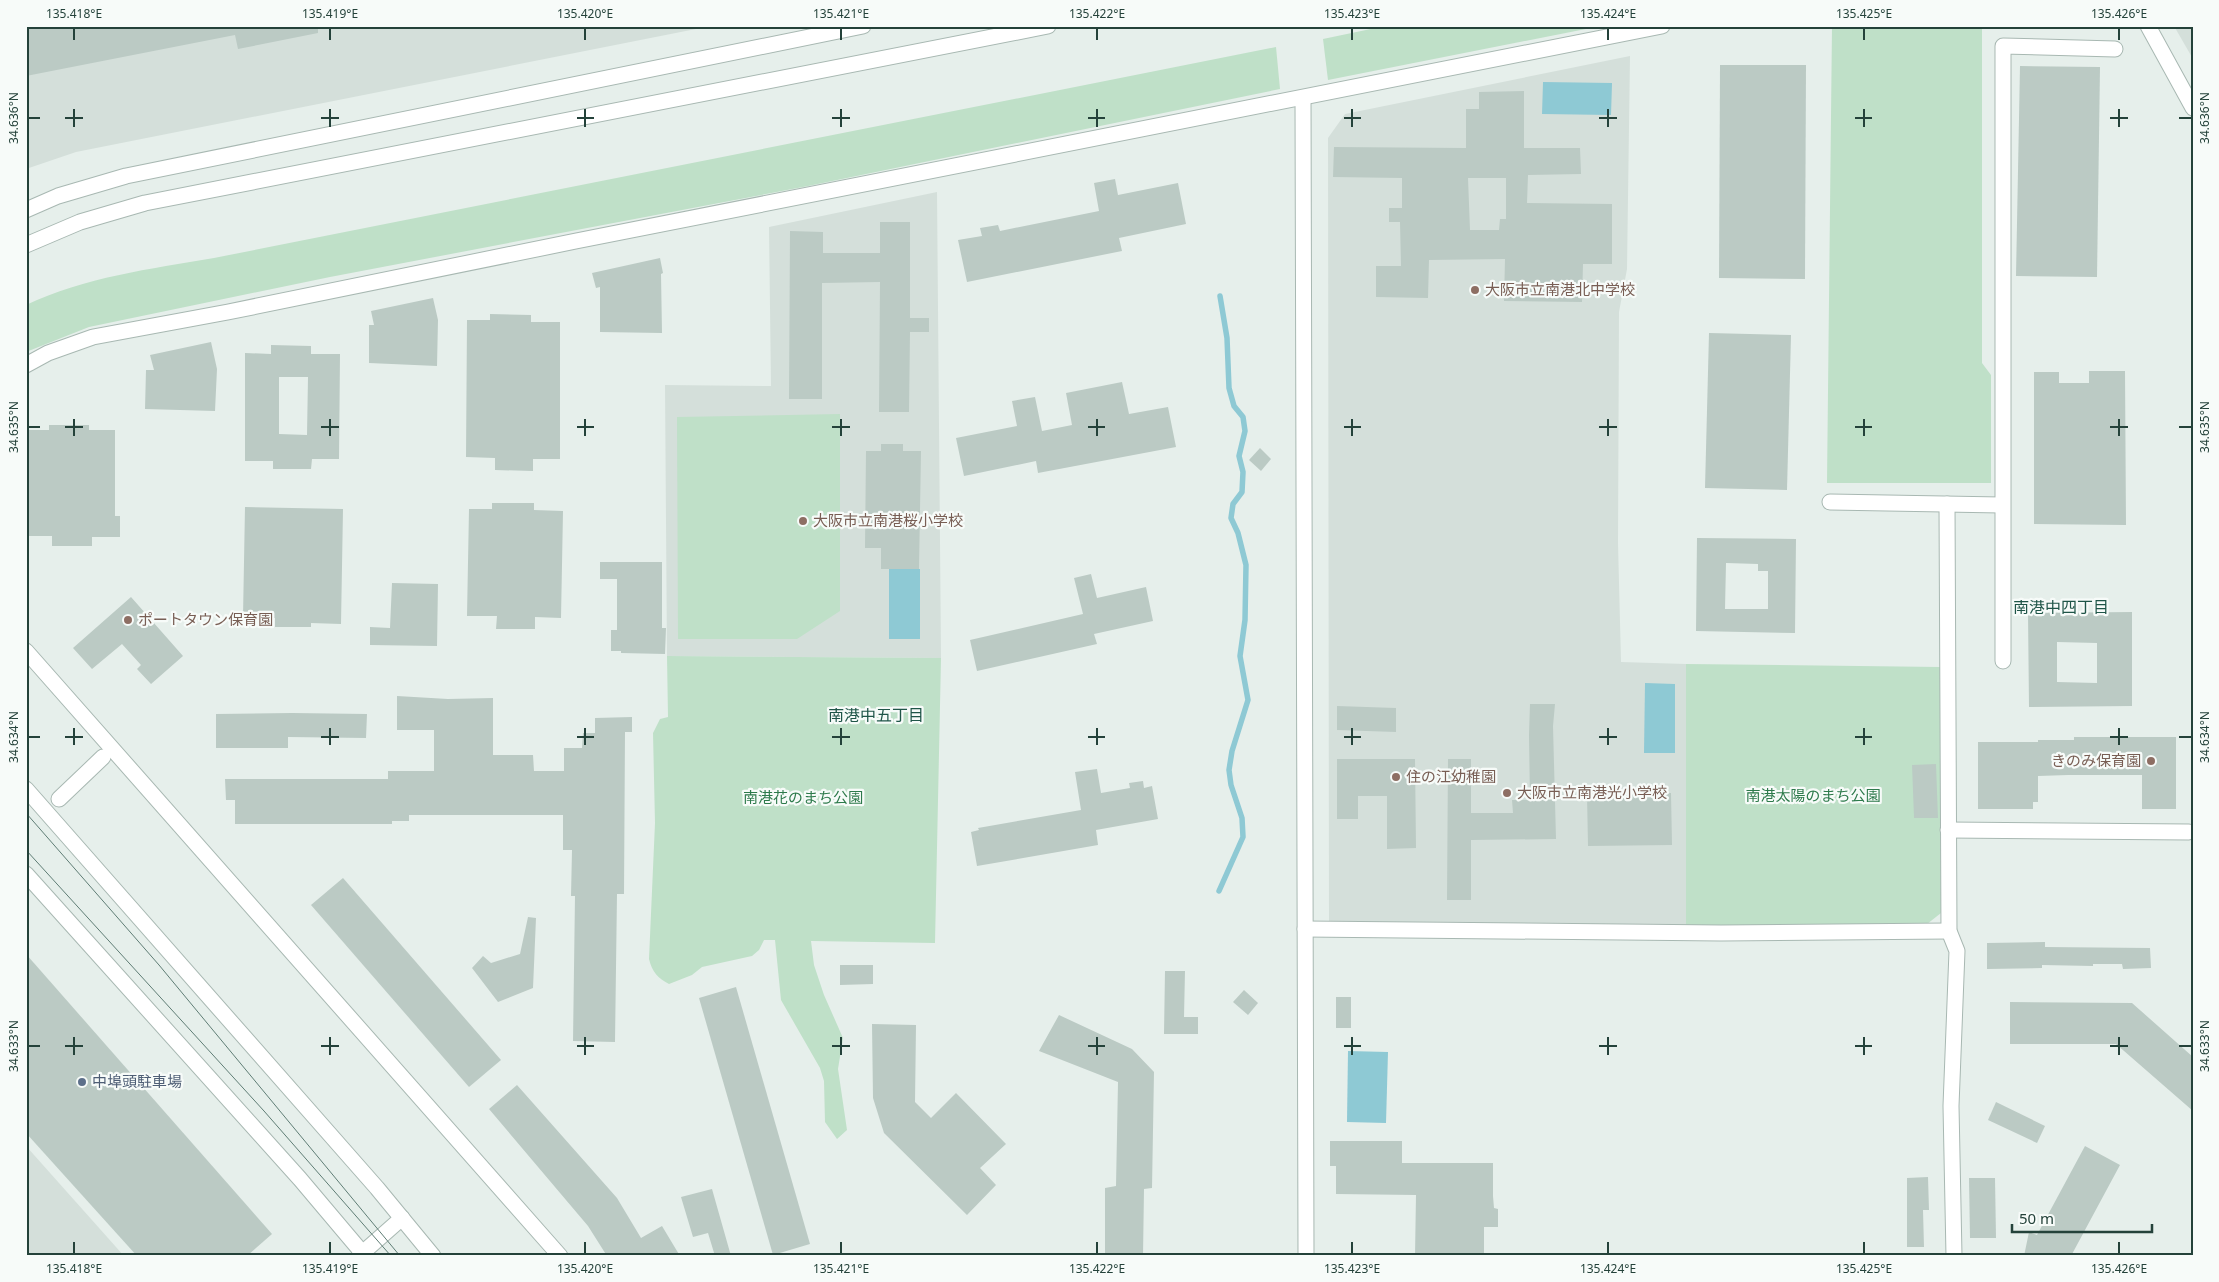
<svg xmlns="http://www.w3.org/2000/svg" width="2219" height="1282" font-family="'Noto Sans','Noto Sans JP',sans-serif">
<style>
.built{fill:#d4dfda}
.green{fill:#bfe0c8}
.water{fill:#8ec9d4}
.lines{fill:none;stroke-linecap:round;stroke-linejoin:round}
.stream{stroke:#8ec9d4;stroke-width:5.5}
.building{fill:#bbcac4;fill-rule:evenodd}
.pedestrian-casing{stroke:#a8b8b2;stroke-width:17}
.tertiary-casing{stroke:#a8b8b2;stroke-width:17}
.pedestrian{stroke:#fff;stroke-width:15}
.tertiary{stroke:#fff;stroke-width:15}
.tram{stroke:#5f7d75;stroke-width:1}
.ticks{fill:none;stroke:#24423a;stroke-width:2}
.education-dot{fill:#8d6e63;stroke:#f7fbf9;stroke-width:2}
.service-dot{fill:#5c6f8a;stroke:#f7fbf9;stroke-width:2}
.labels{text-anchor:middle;stroke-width:4.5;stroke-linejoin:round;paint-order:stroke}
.education-label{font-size:15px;fill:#785e54;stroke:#f7fbf9;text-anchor:start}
.park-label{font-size:15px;fill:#2d7a4b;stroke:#f7fbf9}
.service-label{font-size:15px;fill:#4e5e75;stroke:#f7fbf9;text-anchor:start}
.neighbourhood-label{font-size:16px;fill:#1f5548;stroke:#f7fbf9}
.neatline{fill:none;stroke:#24423a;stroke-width:2}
.ticks-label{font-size:12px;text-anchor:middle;fill:#24423a}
</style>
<rect width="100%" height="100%" fill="#e6efeb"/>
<!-- built -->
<g class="built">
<path d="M 26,26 L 711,26 L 76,152 L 26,169 Z"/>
<path d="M 2174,26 L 2193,26 L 2193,59 Z"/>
<path d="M 1630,56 L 1627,269 L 1619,312 L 1618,543 L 1621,662 L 1686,664 L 1686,926 L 1329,922 L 1328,138 L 1345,114 Z"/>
<path d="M 937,192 L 941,658 L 667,656 L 665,385 L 771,386 L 769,227 Z"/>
<path d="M 26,1146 L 124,1256 L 26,1256 Z"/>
</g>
<!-- green -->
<g class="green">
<path d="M 1385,26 L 1601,26 L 1328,80 L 1323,39 Z"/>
<path d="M 1832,26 L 1982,26 L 1982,363 L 1991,375 L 1991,483 L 1827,483 Z"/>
<path d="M 1276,47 L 1280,89 L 808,186 L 330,277 L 89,327 L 26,352 L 26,305 C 85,277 150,269 214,258 Z"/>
<path d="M 840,414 L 840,611 L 797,639 L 678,639 L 677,417 Z"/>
<path d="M 667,656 L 941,658 L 935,943 L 811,941 L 814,965 L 824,995 L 843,1038 L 838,1069 L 847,1130 L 837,1139 L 825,1122 L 824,1081 L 820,1068 L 781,1000 L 775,940 L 764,940 L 759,950 L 752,956 L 702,967 L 692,975 L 669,984 C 658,978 652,972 649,959 L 655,823 L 653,733 L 660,719 L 668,717 Z"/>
<path d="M 1686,664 L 1940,667 L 1941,913 L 1922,928 L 1686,926 Z"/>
</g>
<!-- water -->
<g class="water">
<path d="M 1543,82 L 1612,83 L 1611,115 L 1542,114 Z"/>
<rect x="889" y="569" width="31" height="70"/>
<path d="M 1645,683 L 1675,684 L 1675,753 L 1644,753 Z"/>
<path d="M 1348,1051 L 1388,1052 L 1386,1123 L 1347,1122 Z"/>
</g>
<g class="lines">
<!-- stream -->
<path class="stream" d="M 1219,891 L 1243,837 L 1242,818 L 1231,785 L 1229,770 L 1232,751 L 1248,700 L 1240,656 L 1245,620 L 1246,565 L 1238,533 L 1231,518 L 1233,504 L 1242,492 L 1243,472 L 1239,456 L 1245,431 L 1243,417 L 1234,406 L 1229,388 L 1227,338 L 1220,296"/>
</g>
<!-- building -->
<g class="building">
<path d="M 26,26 L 318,26 L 318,33 L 238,49 L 235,35 L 26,76 Z"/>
<path d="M 1720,65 L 1806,65 L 1805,279 L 1719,278 Z"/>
<path d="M 2020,66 L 2100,67 L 2097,277 L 2016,276 Z"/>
<path d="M 1524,91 L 1524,148 L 1580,148 L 1581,174 L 1528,175 L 1527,203 L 1612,204 L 1612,264 L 1583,264 L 1582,302 L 1504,301 L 1505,259 L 1429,260 L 1428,298 L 1376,297 L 1376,266 L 1401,266 L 1400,222 L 1389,222 L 1389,208 L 1402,208 L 1402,178 L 1333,177 L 1334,147 L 1466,148 L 1466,109 L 1479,109 L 1479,92 ZM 1468,178 L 1506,178 L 1506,219 L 1500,219 L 1499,230 L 1470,230 Z"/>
<path d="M 1115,179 L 1118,195 L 1178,183 L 1186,224 L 1119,238 L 1122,251 L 967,282 L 958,240 L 982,236 L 980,228 L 998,225 L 1000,231 L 1099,211 L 1094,183 Z"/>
<path d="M 880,222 L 910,222 L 910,318 L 929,318 L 929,332 L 910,332 L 909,412 L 879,412 L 880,282 L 822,283 L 822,399 L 789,399 L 790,231 L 823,232 L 823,253 L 880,253 Z"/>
<path d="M 660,258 L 663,273 L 661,274 L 662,333 L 600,332 L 600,287 L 596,288 L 592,273 Z"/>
<path d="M 433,298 L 438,320 L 437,366 L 369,363 L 369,325 L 374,325 L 371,311 Z"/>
<path d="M 490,314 L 531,315 L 531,322 L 560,322 L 560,459 L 533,459 L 533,471 L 495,470 L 495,458 L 466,457 L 467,320 L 490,320 Z"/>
<path d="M 1709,333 L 1791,335 L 1787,490 L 1705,488 Z"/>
<path d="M 211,342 L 217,369 L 215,411 L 145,409 L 146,370 L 154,370 L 150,355 Z"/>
<path d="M 271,345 L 311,346 L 311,354 L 340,354 L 339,459 L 312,459 L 311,469 L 273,469 L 273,461 L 245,461 L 245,353 L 271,354 ZM 279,377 L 308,377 L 307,435 L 279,434 Z"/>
<path d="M 2089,371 L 2125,371 L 2126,525 L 2034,524 L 2034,372 L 2059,372 L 2059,383 L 2089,383 Z"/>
<path d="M 1122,382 L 1129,414 L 1168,407 L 1176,447 L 1038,473 L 1036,461 L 964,476 L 956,438 L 1017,426 L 1012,401 L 1035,397 L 1042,431 L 1072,425 L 1066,393 Z"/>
<path d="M 49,425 L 89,425 L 89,430 L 115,430 L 115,516 L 120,516 L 120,537 L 92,537 L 92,546 L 52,546 L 52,536 L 26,536 L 26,430 L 49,430 Z"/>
<path d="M 881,444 L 903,444 L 903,451 L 921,451 L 919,569 L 881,569 L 881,548 L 865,548 L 866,451 L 881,451 Z"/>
<path d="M 1260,448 L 1271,459 L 1261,471 L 1249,460 Z"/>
<path d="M 492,503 L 534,503 L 534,510 L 563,511 L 561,618 L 535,617 L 535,629 L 496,629 L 497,616 L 467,616 L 469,509 L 492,509 Z"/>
<path d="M 245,507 L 343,509 L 341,624 L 311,623 L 311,627 L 275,627 L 275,618 L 243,617 Z"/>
<path d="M 1697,538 L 1796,539 L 1795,633 L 1696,631 ZM 1726,563 L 1758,564 L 1758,571 L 1768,571 L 1768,609 L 1725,609 Z"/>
<path d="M 600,562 L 662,562 L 662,628 L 666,628 L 665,654 L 621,653 L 621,651 L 611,651 L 611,630 L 617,630 L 617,579 L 600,579 Z"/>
<path d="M 1091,574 L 1097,598 L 1146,587 L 1153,621 L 1094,634 L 1097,644 L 977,671 L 970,640 L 1083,614 L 1074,578 Z"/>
<path d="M 392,583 L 438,584 L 437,646 L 370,645 L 370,627 L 390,628 Z"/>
<path d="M 131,597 L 183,656 L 151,684 L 137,669 L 141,665 L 122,644 L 92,669 L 73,648 Z"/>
<path d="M 2132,612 L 2132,706 L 2029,707 L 2028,613 ZM 2057,642 L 2097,643 L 2097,683 L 2057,682 Z"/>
<path d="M 397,696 L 448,699 L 493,698 L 493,755 L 533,755 L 534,771 L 564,771 L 564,748 L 582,748 L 583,733 L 595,733 L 595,718 L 632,717 L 632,732 L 625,732 L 624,894 L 617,894 L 615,1042 L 573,1041 L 575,896 L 571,896 L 572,850 L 563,850 L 563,815 L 409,815 L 409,821 L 392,821 L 392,824 L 235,824 L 235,800 L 226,800 L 225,779 L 388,779 L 388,771 L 434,771 L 434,730 L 397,730 Z"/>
<path d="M 1530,704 L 1555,704 L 1553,726 L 1556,839 L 1471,840 L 1471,900 L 1447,900 L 1448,759 L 1471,759 L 1471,813 L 1513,813 L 1512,800 L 1530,800 L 1529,735 Z"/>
<path d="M 1337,706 L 1396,708 L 1396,732 L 1337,730 Z"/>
<path d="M 292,713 L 367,714 L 366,738 L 288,737 L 288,748 L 216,748 L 216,714 Z"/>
<path d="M 2074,737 L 2176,737 L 2176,809 L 2142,809 L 2142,775 L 2068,775 L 2038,776 L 2038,802 L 2033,802 L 2033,809 L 1978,809 L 1978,742 L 2038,742 L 2038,740 L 2074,740 Z"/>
<path d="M 1337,759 L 1415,759 L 1416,848 L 1387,849 L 1387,796 L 1358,796 L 1358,819 L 1337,819 Z"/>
<path d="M 1936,764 L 1938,818 L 1914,818 L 1912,765 Z"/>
<path d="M 1097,769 L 1101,793 L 1130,788 L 1129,783 L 1143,781 L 1144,788 L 1152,786 L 1158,819 L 1096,830 L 1098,845 L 977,866 L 971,832 L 979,830 L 978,828 L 1081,810 L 1075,772 Z"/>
<path d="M 1671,793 L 1672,845 L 1588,846 L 1587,794 Z"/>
<path d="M 343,878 L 501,1060 L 469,1087 L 311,905 Z"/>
<path d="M 528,917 L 536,918 L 533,988 L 498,1002 L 472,968 L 483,956 L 491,963 L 520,954 Z"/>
<path d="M 2045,942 L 2045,947 L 2150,948 L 2151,968 L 2123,969 L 2122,964 L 2093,964 L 2093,966 L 2042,965 L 2042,968 L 1987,969 L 1987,943 Z"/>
<path d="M 26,954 L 272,1234 L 247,1256 L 137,1256 L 26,1133 Z"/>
<path d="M 840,965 L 873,965 L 873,984 L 840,985 Z"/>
<path d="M 1165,971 L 1185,971 L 1184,1017 L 1198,1017 L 1198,1034 L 1164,1034 Z"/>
<path d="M 736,987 L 810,1244 L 773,1255 L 699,998 Z"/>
<path d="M 1244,990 L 1258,1003 L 1248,1015 L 1233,1002 Z"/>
<rect x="1336" y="997" width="15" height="31"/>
<path d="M 2010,1002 L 2132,1003 L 2193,1057 L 2193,1111 L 2116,1044 L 2010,1044 Z"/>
<path d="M 1059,1015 L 1132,1049 L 1154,1072 L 1152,1188 L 1144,1189 L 1143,1256 L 1105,1256 L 1105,1188 L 1116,1186 L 1118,1082 L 1039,1051 Z"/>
<path d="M 872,1024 L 916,1025 L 915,1102 L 931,1118 L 956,1093 L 1006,1144 L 980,1168 L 996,1185 L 967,1215 L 884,1133 L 873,1098 Z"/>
<path d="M 517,1085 L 617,1198 L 641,1238 L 662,1226 L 680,1256 L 607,1256 L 588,1226 L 489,1109 Z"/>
<path d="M 1996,1102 L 2045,1126 L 2037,1143 L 1988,1120 Z"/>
<path d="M 1330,1141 L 1402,1141 L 1402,1163 L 1493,1163 L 1493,1196 L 1494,1208 L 1498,1209 L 1498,1227 L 1484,1227 L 1484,1256 L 1415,1256 L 1416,1195 L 1336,1194 L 1336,1166 L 1330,1166 Z"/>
<path d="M 2085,1146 L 2120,1165 L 2071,1256 L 2024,1256 L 2029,1232 L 2037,1235 Z"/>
<path d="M 1928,1177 L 1929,1210 L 1923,1210 L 1924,1247 L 1907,1247 L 1907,1178 Z"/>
<path d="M 1969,1178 L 1995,1178 L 1996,1238 L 1970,1238 Z"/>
<path d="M 712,1189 L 731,1256 L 715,1256 L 708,1233 L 693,1237 L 681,1197 Z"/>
</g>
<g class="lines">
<!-- pedestrian casing -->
<g class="pedestrian-casing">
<g id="pedestrian">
<path d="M 1830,502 L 2001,505"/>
<path d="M 1947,504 L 1949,931 L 1957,951 L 1951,1106 L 1954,1256"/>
<path d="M 2003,661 L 2003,46 L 2115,49"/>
<path d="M 59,799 L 103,757"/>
<path d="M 1948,830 L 2189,832"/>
<path d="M 1305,929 L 1721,933 L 1949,931"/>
</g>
</g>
<!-- tertiary casing -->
<g class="tertiary-casing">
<g id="tertiary">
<path d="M 2148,26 L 2193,108"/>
<path d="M 1303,98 L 1306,1256"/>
<path d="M 26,210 L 58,196 L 126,176 L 863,26"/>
<path d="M 26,245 L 80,222 L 145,203 L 1048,26"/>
<path d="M 26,365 L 48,353 L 93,337 L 228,312 L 576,241 L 1662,26"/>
<path d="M 26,651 L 560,1256"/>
<path d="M 26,789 L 377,1188 L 433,1256"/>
<path d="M 26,874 L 300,1179 L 365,1256"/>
<path d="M 359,1256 L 402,1218"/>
</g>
</g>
<!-- pedestrian -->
<use href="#pedestrian" class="pedestrian"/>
<!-- tertiary -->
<use href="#tertiary" class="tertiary"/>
<!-- tram -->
<g class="tram">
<path d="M 26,813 L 159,965 L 400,1256"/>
<path d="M 26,850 L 264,1111 L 391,1256"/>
</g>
</g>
<!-- ticks -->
<path class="ticks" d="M 74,28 L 74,40M 330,28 L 330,40M 585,28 L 585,40M 841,28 L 841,40M 1097,28 L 1097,40M 1352,28 L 1352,40M 1608,28 L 1608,40M 1864,28 L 1864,40M 2119,28 L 2119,40M 74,109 L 74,127M 330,109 L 330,127M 585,109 L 585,127M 841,109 L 841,127M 1097,109 L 1097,127M 1352,109 L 1352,127M 1608,109 L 1608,127M 1864,109 L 1864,127M 2119,109 L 2119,127M 28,118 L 40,118M 65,118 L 83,118M 321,118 L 339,118M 577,118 L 594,118M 832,118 L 850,118M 1088,118 L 1105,118M 1344,118 L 1361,118M 1599,118 L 1617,118M 1855,118 L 1872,118M 2110,118 L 2128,118M 2179,118 L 2192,118M 74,419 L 74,436M 330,419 L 330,436M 585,419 L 585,436M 841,419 L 841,436M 1097,419 L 1097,436M 1352,419 L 1352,436M 1608,419 L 1608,436M 1864,419 L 1864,436M 2119,419 L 2119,436M 28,427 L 40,427M 65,427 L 83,427M 321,427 L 339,427M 577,427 L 594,427M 832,427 L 850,427M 1088,427 L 1105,427M 1344,427 L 1361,427M 1599,427 L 1617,427M 1855,427 L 1872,427M 2110,427 L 2128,427M 2179,427 L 2192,427M 74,728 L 74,745M 330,728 L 330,745M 585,728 L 585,745M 841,728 L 841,745M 1097,728 L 1097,745M 1352,728 L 1352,745M 1608,728 L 1608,745M 1864,728 L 1864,745M 2119,728 L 2119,745M 28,737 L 40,737M 65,737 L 83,737M 321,737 L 339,737M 577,737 L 594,737M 832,737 L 850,737M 1088,737 L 1105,737M 1344,737 L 1361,737M 1599,737 L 1617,737M 1855,737 L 1872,737M 2110,737 L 2128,737M 2179,737 L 2192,737M 74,1037 L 74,1055M 330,1037 L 330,1055M 585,1037 L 585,1055M 841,1037 L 841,1055M 1097,1037 L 1097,1055M 1352,1037 L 1352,1055M 1608,1037 L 1608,1055M 1864,1037 L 1864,1055M 2119,1037 L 2119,1055M 28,1046 L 40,1046M 65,1046 L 83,1046M 321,1046 L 339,1046M 577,1046 L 594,1046M 832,1046 L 850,1046M 1088,1046 L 1105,1046M 1344,1046 L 1361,1046M 1599,1046 L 1617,1046M 1855,1046 L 1872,1046M 2110,1046 L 2128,1046M 2179,1046 L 2192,1046M 74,1242 L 74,1254M 330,1242 L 330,1254M 585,1242 L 585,1254M 841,1242 L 841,1254M 1097,1242 L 1097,1254M 1352,1242 L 1352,1254M 1608,1242 L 1608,1254M 1864,1242 L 1864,1254M 2119,1242 L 2119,1254"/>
<!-- markers -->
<g class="education-dot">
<circle cx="1475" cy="290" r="5"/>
<circle cx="803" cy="521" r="5"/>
<circle cx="128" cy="620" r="5"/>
<circle cx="2151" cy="761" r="5"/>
<circle cx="1396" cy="777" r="5"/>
<circle cx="1507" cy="793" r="5"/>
</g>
<circle class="service-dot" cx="82" cy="1082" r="5"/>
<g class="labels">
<!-- education labels -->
<g class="education-label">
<text x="1485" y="295">大阪市立南港北中学校</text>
<text x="813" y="526">大阪市立南港桜小学校</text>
<text x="138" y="625">ポートタウン保育園</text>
<text x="2141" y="766" text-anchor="end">きのみ保育園</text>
<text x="1406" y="782">住の江幼稚園</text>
<text x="1517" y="798">大阪市立南港光小学校</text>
</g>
<!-- park labels -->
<g class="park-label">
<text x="1813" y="801">南港太陽のまち公園</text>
<text x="803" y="803">南港花のまち公園</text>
</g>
<!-- service labels -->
<g class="service-label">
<text x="92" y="1087">中埠頭駐車場</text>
</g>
<!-- neighbourhood labels -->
<g class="neighbourhood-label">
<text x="2061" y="613">南港中四丁目</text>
<text x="876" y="721">南港中五丁目</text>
</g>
</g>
<!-- border -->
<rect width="2219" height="1282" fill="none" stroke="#f7fbf9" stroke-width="55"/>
<!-- scale -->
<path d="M2012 1224v8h140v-8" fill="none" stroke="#24423a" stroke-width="2.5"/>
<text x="2019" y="1224" font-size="15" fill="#24423a" stroke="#f7fbf9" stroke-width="4" paint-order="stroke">50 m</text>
<rect x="28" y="28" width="2164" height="1226" class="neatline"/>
<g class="ticks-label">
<text x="74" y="18">135.418°E</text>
<text x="330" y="18">135.419°E</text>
<text x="585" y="18">135.420°E</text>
<text x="841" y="18">135.421°E</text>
<text x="1097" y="18">135.422°E</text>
<text x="1352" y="18">135.423°E</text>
<text x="1608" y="18">135.424°E</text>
<text x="1864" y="18">135.425°E</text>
<text x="2119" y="18">135.426°E</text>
<text transform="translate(14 118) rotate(-90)" y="4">34.636°N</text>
<text transform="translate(2205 118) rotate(-90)" y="4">34.636°N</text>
<text transform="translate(14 427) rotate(-90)" y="4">34.635°N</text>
<text transform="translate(2205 427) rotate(-90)" y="4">34.635°N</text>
<text transform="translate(14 737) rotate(-90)" y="4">34.634°N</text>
<text transform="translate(2205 737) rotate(-90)" y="4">34.634°N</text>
<text transform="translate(14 1046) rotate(-90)" y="4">34.633°N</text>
<text transform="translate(2205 1046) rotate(-90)" y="4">34.633°N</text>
<text x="74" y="1273">135.418°E</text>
<text x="330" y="1273">135.419°E</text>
<text x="585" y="1273">135.420°E</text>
<text x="841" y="1273">135.421°E</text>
<text x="1097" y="1273">135.422°E</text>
<text x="1352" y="1273">135.423°E</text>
<text x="1608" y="1273">135.424°E</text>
<text x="1864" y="1273">135.425°E</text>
<text x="2119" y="1273">135.426°E</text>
</g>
</svg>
